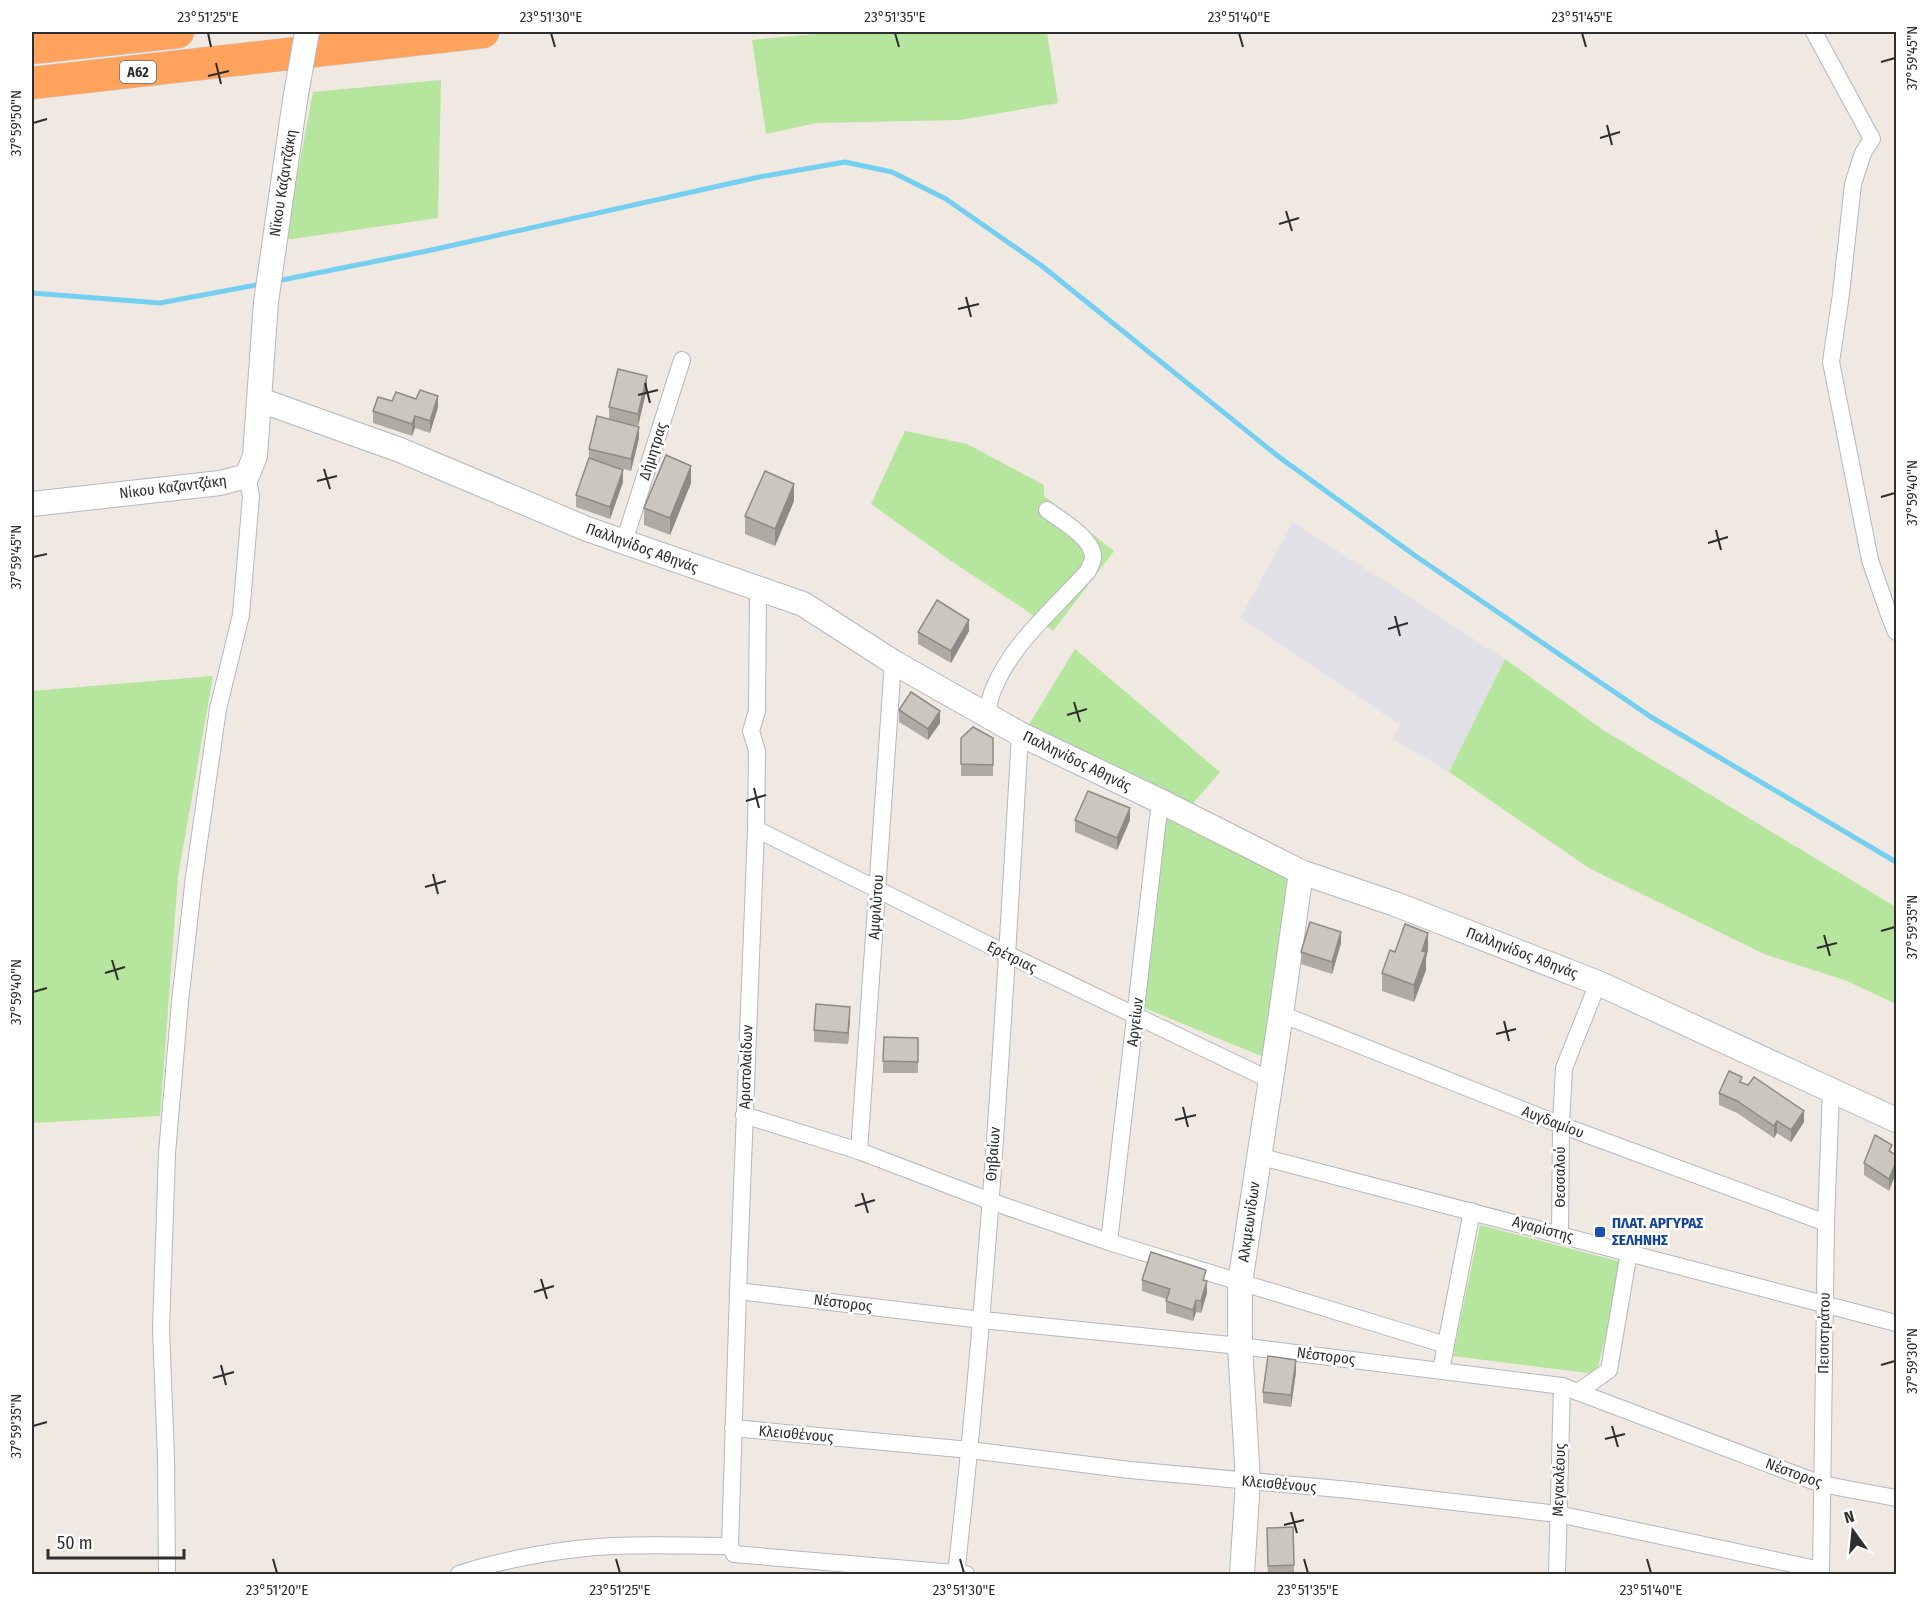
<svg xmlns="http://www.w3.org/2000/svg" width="1928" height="1606" font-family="'Fira Sans Condensed',sans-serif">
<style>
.industrial{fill:#e3e1e8}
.green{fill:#b6e59e}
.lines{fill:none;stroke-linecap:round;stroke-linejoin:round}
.stream{stroke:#75cff0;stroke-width:5}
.street-casing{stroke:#b4b7c1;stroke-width:18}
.secondary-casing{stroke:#b4b7c1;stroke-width:26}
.highway-casing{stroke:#c9c9c9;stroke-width:33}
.street{stroke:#fff;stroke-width:16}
.secondary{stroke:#fff;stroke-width:24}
.highway{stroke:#ffa35c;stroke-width:32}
.secondary-bridge-casing{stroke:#b4b7c1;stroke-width:26;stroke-linecap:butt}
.secondary-bridge{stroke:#fff;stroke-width:24}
.wall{fill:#afaba4}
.shaded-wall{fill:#8e8b86}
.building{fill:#cbc7bf;stroke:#8e8b86;stroke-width:1.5}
.ticks{fill:none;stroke:#2e2e2e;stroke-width:2}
.transit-dot{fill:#1a4fb4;stroke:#fff;stroke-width:2}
.labels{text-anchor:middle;stroke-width:5;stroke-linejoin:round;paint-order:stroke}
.shield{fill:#fff;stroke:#6d6d6d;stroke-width:1.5}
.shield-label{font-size:14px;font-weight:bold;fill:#2e2e2e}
.street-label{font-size:15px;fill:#2e2e2e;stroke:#fff}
.transit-label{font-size:15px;font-weight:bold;fill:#164399;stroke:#fff;text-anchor:start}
.neatline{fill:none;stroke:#2e2e2e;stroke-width:2}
.ticks-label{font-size:15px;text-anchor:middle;fill:#2e2e2e}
</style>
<rect width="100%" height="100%" fill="#efe9e1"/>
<!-- industrial -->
<path class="industrial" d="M 1293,522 L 1505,659 L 1449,772 L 1393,739 L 1400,725 L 1240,618 Z"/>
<!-- green -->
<g class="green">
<path d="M 835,32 L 1047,32 L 1058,103 L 960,120 L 816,123 L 766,134 L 752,40 Z"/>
<path d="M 441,80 L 438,218 L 285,240 L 313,92 Z"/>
<path d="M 905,431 L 967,444 L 1044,485 L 1044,496 L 1114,551 L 1053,631 L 1030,613 L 951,561 L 871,504 Z"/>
<path d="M 1075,649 L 1220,772 L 1187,810 L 1025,731 Z"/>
<path d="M 1505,659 L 1603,730 L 1896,907 L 1896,1004 L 1847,981 L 1764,954 L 1589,868 L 1449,772 Z"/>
<path d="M 213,676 L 178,877 L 160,1116 L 32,1123 L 32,691 Z"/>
<path d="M 1166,812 L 1291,877 L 1266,1058 L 1142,1007 Z"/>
<path d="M 1480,1225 L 1625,1263 L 1596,1374 L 1453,1356 Z"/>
</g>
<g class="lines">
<!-- stream -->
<g class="stream">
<path d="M 277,281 L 427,251 L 759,177 L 845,162 L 892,172 L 946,199 L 1042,266 L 1279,457 L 1417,557 L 1651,717 L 1896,862"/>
<path d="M 32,293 L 160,303 L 261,284"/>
</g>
<!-- street casing -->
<g class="street-casing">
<g id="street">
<path d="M 1814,32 L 1872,139 L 1863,153 L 1853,184 L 1841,294 L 1831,362 L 1870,560 L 1888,612 L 1896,632"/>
<path d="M 624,542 L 682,360"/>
<path d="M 986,715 C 989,706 990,696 994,688 C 1013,642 1055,608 1088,571 C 1089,567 1093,562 1093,558 C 1094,539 1061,520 1047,510"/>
<path d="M 756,829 L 1007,954 L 1270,1080"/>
<path d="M 1281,1014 L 1561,1125 L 1826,1223"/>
<path d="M 744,1115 L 859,1151 L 990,1201 L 1109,1242 L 1446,1345"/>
<path d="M 859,1151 L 893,662"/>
<path d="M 1258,1156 L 1896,1323"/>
<path d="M 1560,1234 L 1561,1125 L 1564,1068 L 1598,983"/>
<path d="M 1109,1242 L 1160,801"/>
<path d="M 738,1291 L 982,1320 L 1240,1346 L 1562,1386 L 1821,1484 L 1896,1498"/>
<path d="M 1441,1370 L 1472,1211"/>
<path d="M 1578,1392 L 1609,1370 L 1629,1252"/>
<path d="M 733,1428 L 970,1450 L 1130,1470 L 1350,1490 L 1558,1514 L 1821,1570"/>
<path d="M 730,1546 L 738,1291 L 756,829 L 757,751 L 751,731 L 757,711 L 758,589"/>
<path d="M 730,1546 L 734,1554 L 966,1574"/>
<path d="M 167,1574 L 166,1457 L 161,1329 L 167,1153 L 180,1002 L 194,877 L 218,709 L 241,615 L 251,496 L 247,476"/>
<path d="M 459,1574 C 504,1559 566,1548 614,1546 C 653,1544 692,1546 730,1546"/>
<path d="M 956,1574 C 988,1295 1004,1014 1020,734"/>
<path d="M 1557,1574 L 1562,1386"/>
<path d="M 1821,1574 L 1826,1223 L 1831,1091"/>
</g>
</g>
<!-- secondary casing -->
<g class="secondary-casing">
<g id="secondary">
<path d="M 260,400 L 400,450 L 587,529 L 803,604 L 893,662 L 1020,734 L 1160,801 L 1301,872 L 1395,904 L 1598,983 L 1896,1120"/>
<path d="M 32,504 L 220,483 L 247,476 L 255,456 L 266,302 L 295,100"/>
<path d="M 1242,1574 L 1248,1481 L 1240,1346 L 1240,1283 L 1281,1014 L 1301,872"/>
</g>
</g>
<!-- highway casing -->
<g class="highway-casing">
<g id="highway">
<path d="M 32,48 L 178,32"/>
<path d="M 32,83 L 483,32"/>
</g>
</g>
<!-- street -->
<use href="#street" class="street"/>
<!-- secondary -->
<use href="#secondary" class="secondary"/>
<!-- highway -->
<use href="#highway" class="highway"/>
<!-- secondary-bridge casing -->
<g class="secondary-bridge-casing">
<path id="secondary-bridge" d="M 295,100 L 307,32"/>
</g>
<!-- secondary-bridge -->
<use href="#secondary-bridge" class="secondary-bridge"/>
</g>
<!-- wall -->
<g class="wall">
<path d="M 647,388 L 638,426 L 609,419 L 609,407 Z"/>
<path d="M 438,407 L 430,433 L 415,428 L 412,436 L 373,423 L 373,411 Z"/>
<path d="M 639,438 L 631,471 L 608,465 L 623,482 L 610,519 L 576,507 L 576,495 L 589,459 L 589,449 Z"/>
<path d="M 691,483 L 670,535 L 644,525 L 644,508 Z"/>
<path d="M 794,501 L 775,546 L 745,534 L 745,516 Z"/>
<path d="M 969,631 L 951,663 L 918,644 L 918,632 Z"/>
<path d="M 899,710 L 940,723 L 928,740 L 899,722 Z"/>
<rect x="961" y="738" width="32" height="38"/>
<path d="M 1075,820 L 1130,820 L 1117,850 L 1075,832 Z"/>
<path d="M 1341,943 L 1332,974 L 1301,964 L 1301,952 Z"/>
<path d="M 1428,950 L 1426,958 L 1426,970 L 1414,1002 L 1382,991 L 1382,973 Z"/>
<path d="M 850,1018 L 848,1044 L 814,1042 L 814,1030 Z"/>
<path d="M 918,1038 L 918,1073 L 883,1073 L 883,1061 Z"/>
<path d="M 1742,1083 L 1804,1122 L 1791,1142 L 1777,1133 L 1774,1138 L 1737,1113 L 1719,1105 L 1719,1093 Z"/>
<path d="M 1892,1153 L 1889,1191 L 1864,1175 L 1864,1163 Z"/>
<path d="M 1142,1280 L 1206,1281 L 1207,1293 L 1201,1313 L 1196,1312 L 1193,1321 L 1166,1313 L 1166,1299 L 1142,1291 Z"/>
<path d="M 1296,1372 L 1291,1407 L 1263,1403 L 1263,1392 Z"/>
<path d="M 1267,1540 L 1294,1565 L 1294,1575 L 1268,1575 Z"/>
</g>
<!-- shaded-wall -->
<g class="shaded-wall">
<path d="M 647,376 L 647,388 L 638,426 L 638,414 Z"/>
<path d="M 438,396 L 438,407 L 430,433 L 430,421 Z"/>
<path d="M 415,416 L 415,428 L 412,436 L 412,424 Z"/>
<path d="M 639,427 L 639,438 L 631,471 L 631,459 Z"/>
<path d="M 691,466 L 691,483 L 670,535 L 670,518 Z"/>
<path d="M 623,470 L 623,482 L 610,519 L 610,507 Z"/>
<path d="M 794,484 L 794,501 L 775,546 L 775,529 Z"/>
<path d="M 969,620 L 969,631 L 951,663 L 951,651 Z"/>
<path d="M 940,711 L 940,723 L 928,740 L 928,729 Z"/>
<path d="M 1130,808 L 1130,820 L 1117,850 L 1117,838 Z"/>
<path d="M 1341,932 L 1341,943 L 1332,974 L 1332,962 Z"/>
<path d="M 1428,933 L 1428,950 L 1426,958 L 1426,970 L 1414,1002 L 1414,985 L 1422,951 Z"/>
<path d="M 850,1007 L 850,1018 L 848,1044 L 848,1033 Z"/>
<path d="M 1804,1111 L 1804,1122 L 1791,1142 L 1791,1130 Z"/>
<path d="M 1777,1121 L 1777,1133 L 1774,1138 L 1774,1126 Z"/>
<path d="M 1896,1162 L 1896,1173 L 1889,1191 L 1889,1179 Z"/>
<path d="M 1207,1281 L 1207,1293 L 1201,1313 L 1201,1301 Z"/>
<path d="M 1196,1300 L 1196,1312 L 1193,1321 L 1193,1310 Z"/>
<path d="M 1296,1360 L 1296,1372 L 1291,1407 L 1291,1395 Z"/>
</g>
<!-- building -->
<g class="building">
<path d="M 618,369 L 647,376 L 638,414 L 609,407 Z"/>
<path d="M 420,390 L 438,396 L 430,421 L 415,416 L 412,424 L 373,411 L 378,397 L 392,401 L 396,392 L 416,399 Z"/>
<path d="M 597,416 L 639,427 L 631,459 L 589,449 Z"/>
<path d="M 666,455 L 691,466 L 670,518 L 644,508 Z"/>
<path d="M 589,458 L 623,470 L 610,507 L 576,495 Z"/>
<path d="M 765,471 L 794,484 L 775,529 L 745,516 Z"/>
<path d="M 937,600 L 969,620 L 951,651 L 918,632 Z"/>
<path d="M 911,692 L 940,711 L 928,729 L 899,710 Z"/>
<path d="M 973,727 L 993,738 L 993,765 L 961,764 L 961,738 Z"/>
<path d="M 1088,791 L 1130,808 L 1117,838 L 1075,820 Z"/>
<path d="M 1310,922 L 1341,932 L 1332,962 L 1301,952 Z"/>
<path d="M 1405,924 L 1428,933 L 1422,951 L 1426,952 L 1414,985 L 1382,973 L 1390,950 L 1395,952 Z"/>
<path d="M 816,1004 L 850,1007 L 848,1033 L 814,1030 Z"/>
<path d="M 884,1037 L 918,1038 L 918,1062 L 883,1061 Z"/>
<path d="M 1729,1071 L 1742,1077 L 1740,1082 L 1748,1085 L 1754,1077 L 1804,1111 L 1791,1130 L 1777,1121 L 1774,1126 L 1737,1101 L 1719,1093 Z"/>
<path d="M 1875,1135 L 1892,1145 L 1889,1151 L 1896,1155 L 1896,1162 L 1889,1179 L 1864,1163 Z"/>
<path d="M 1151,1252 L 1206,1270 L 1203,1280 L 1207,1281 L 1201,1301 L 1196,1300 L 1193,1310 L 1166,1301 L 1170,1289 L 1142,1280 Z"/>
<path d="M 1268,1356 L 1296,1360 L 1291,1395 L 1263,1392 Z"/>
<path d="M 1293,1527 L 1294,1565 L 1268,1566 L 1267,1528 Z"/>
</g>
<!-- ticks -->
<path class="ticks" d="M 208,33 L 211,47M 551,33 L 555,47M 895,33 L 899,47M 1239,33 L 1243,47M 1582,33 L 1586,47M 1881,62 L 1895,58M 216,63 L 221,84M 208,76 L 229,71M 33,123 L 47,119M 1607,125 L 1612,145M 1600,138 L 1620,132M 1286,211 L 1292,231M 1279,224 L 1299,218M 966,297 L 971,317M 958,309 L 979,304M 645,383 L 650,403M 638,395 L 658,390M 324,469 L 330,489M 317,481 L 337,476M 1881,497 L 1895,493M 1716,530 L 1721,550M 1708,543 L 1728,537M 33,557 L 47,554M 1395,616 L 1400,636M 1388,629 L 1408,623M 1074,702 L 1080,722M 1067,715 L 1087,709M 754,788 L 759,808M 746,801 L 766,795M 433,874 L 438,894M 425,887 L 446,881M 1881,931 L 1895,927M 1824,935 L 1830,956M 1817,948 L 1837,943M 112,960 L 118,980M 105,973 L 125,967M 33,992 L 47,988M 1504,1021 L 1509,1041M 1496,1034 L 1516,1029M 1183,1107 L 1188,1127M 1175,1120 L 1196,1115M 862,1193 L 868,1213M 855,1206 L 875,1200M 541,1279 L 547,1299M 534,1292 L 554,1286M 221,1365 L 226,1385M 1881,1365 L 1895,1361M 213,1378 L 234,1372M 33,1426 L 47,1422M 1612,1426 L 1618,1447M 1605,1439 L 1625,1434M 1291,1512 L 1297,1533M 1284,1525 L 1304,1520M 273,1559 L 277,1573M 616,1559 L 620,1573M 960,1559 L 964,1573M 1304,1559 L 1308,1573M 1647,1559 L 1651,1573"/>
<!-- markers -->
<rect class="transit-dot" x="1594" y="1226" width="12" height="12" rx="3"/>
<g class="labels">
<!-- shield labels -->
<rect class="shield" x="120" y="61" width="36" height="22" rx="4.5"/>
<g class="shield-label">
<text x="138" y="77">Α62</text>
</g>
<!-- street labels -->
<g class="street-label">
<text transform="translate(283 183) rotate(-81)" y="5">Νϊκου Καζαντζάκη</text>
<text transform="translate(653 451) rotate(-72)" y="5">Δήμητρας</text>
<text transform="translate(173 487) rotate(-7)" y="5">Νίκου Καζαντζάκη</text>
<text transform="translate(642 548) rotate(20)" y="5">Παλληνίδος Αθηνάς</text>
<text transform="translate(1077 761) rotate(26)" y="5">Παλληνίδος Αθηνάς</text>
<text transform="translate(876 907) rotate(-86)" y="5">Αμφιλύτου</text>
<text transform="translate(1522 953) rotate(21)" y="5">Παλληνίδος Αθηνάς</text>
<text transform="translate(1012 957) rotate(26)" y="5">Ερέτριας</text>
<text transform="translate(1135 1022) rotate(-83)" y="5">Αργείων</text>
<text transform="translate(746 1067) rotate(-88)" y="5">Αριστολαίδων</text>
<text transform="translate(1553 1122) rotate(21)" y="5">Αυγδαμίου</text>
<text transform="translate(993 1154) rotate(-86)" y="5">Θηβαίων</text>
<text transform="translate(1560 1177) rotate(-90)" y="5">Θεσσαλού</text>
<text transform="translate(1249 1222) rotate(-82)" y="5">Αλκμεωνίδων</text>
<text transform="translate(1543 1229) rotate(15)" y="5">Αγαρίστης</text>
<text transform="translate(843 1303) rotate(7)" y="5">Νέστορος</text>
<text transform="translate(1824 1333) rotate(-89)" y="5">Πεισιστράτου</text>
<text transform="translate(1326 1356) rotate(7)" y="5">Νέστορος</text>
<text transform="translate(796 1434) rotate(5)" y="5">Κλεισθένους</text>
<text transform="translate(1794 1473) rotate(20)" y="5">Νέστορος</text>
<text transform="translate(1559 1480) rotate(-88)" y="5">Μεγακλέους</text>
<text transform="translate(1279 1484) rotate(5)" y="5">Κλεισθένους</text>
</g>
<!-- transit labels -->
<g class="transit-label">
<text x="1612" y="1228">ΠΛΑΤ. ΑΡΓΥΡΑΣ<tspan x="1612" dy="17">ΣΕΛΗΝΗΣ</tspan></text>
</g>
</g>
<!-- border -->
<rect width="1928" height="1606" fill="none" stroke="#ffffff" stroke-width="66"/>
<!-- north arrow -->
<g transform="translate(1853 1531) rotate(345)" stroke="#ffffff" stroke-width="4.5" paint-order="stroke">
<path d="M0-4.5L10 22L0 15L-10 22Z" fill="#2e2e2e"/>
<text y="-9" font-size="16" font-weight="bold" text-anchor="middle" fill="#2e2e2e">N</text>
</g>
<!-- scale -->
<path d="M48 1549v9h136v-9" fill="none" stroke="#2e2e2e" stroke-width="3"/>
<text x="57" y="1549" font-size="18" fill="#2e2e2e" stroke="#ffffff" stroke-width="4.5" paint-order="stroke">50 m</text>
<rect x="33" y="33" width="1862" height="1540" class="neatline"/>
<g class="ticks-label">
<text x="208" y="22">23°51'25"E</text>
<text x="551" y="22">23°51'30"E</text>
<text x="895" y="22">23°51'35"E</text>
<text x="1239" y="22">23°51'40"E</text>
<text x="1582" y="22">23°51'45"E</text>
<text transform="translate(1912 58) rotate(-90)" y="5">37°59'45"N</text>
<text transform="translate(16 123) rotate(-90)" y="5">37°59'50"N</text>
<text transform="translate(1912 493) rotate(-90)" y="5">37°59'40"N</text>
<text transform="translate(16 557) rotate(-90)" y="5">37°59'45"N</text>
<text transform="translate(1912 927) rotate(-90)" y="5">37°59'35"N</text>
<text transform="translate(16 992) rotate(-90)" y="5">37°59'40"N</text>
<text transform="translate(1912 1361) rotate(-90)" y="5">37°59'30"N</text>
<text transform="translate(16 1426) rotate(-90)" y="5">37°59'35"N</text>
<text x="277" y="1595">23°51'20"E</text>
<text x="620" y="1595">23°51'25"E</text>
<text x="964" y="1595">23°51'30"E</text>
<text x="1308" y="1595">23°51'35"E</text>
<text x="1651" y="1595">23°51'40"E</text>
</g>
</svg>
